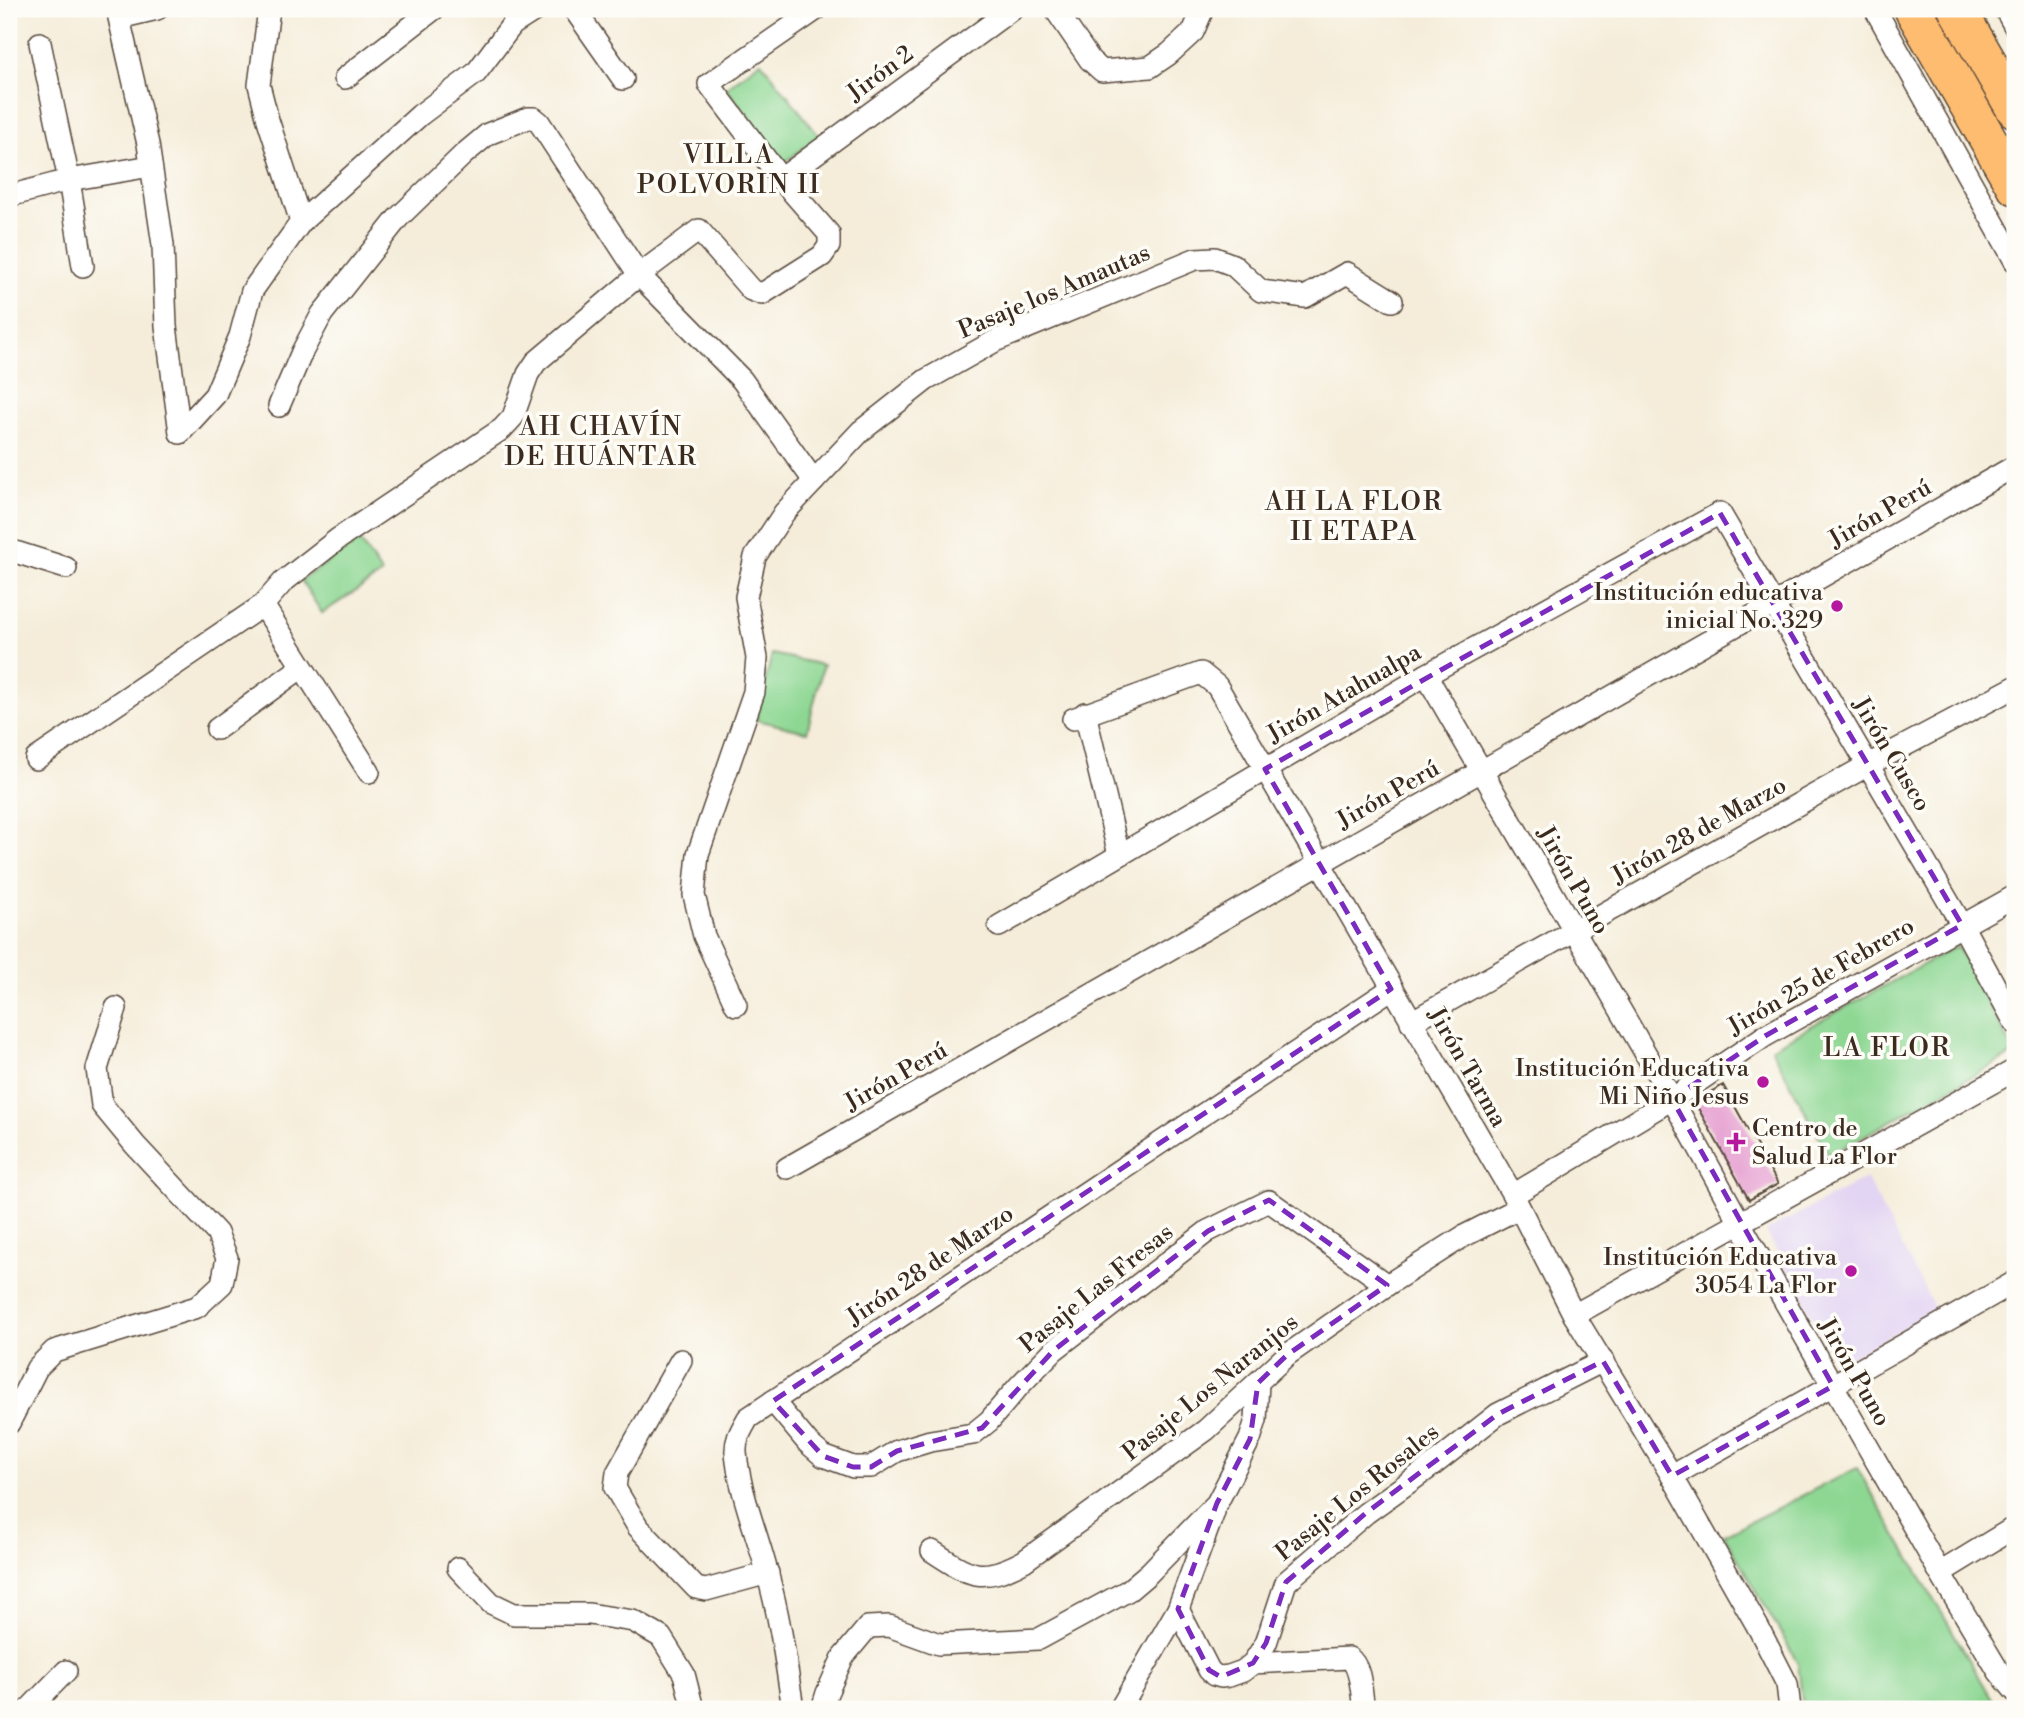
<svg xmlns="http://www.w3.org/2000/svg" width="2024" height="1718" font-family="'Libre Bodoni',serif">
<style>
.built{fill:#e2d4f3}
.green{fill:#8dd793;stroke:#648058;stroke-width:2}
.building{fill:#e59cd0}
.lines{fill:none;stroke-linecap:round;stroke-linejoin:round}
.street-casing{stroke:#57473a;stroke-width:24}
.highway-casing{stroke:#57473a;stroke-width:40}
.street{stroke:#fff;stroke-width:21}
.highway{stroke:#febc70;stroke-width:37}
.marked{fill:none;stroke:#7b2cbf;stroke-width:5;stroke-dasharray:14 9;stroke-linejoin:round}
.poi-dot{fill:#b5179e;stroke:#fdfcf7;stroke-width:2.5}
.labels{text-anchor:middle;stroke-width:7;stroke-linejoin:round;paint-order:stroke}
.street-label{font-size:24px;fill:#3b2a1e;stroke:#fdfcf7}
.poi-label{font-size:24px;fill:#3b2a1e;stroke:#fdfcf7;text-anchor:end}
.neighbourhood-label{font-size:26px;letter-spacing:2px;fill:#3b2a1e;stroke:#fdfcf7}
</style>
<rect width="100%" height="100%" fill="#fdfcf7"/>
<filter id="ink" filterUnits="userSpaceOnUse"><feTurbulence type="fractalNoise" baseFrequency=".0143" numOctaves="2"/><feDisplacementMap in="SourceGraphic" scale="14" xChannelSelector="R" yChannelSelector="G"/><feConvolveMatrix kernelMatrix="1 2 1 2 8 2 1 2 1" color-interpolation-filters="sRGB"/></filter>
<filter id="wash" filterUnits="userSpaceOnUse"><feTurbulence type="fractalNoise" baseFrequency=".00686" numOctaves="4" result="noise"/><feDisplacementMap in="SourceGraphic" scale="28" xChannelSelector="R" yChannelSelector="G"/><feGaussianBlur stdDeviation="1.57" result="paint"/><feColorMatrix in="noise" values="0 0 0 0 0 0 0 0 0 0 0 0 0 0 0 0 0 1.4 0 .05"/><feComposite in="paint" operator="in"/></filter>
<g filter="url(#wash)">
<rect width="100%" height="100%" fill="#f5edda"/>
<!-- built -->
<path class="built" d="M 1866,1178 L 1936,1311 L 1837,1364 L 1766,1231 Z"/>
<!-- green -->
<g class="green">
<path d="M 761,61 L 819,136 L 784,163 L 726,88 Z"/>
<path d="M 360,541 L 382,574 L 322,613 L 301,580 Z"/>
<path d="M 772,654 L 823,665 L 807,732 L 756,720 Z"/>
<path d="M 1957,946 L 2015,1053 L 1829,1155 L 1771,1048 Z"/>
<path d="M 1857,1468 L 1998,1709 L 1803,1709 L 1798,1663 L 1724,1535 Z"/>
</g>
<g id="blocks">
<!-- building -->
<path class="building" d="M 1723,1085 L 1778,1184 L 1749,1200 L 1694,1101 Z"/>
</g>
</g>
<g filter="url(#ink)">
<use href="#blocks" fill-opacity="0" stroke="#57473a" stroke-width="2"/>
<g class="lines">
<!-- street casing -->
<g class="street-casing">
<g id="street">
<path d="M 157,9 L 119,18 L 148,144 L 163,245 L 166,326 L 180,433 L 215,395 L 240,336 L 252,291 L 301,222 L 268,120 L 259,85 L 269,9"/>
<path d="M 574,9 L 623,79"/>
<path d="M 1055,9 L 1090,60 L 1102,71 L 1150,67 L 1169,54 L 1193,32 L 1203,9"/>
<path d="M 1875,9 L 2015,261"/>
<path d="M 2005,9 L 2015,27"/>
<path d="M 40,43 L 69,180 L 83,266"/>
<path d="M 345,78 L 434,9"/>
<path d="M 781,179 L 1012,9"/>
<path d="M 9,196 L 69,180 L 151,166"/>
<path d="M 301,222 L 420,115 L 476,73 L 512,25 L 537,9"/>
<path d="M 279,406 L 302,352 L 322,314 L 398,218 L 464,154 L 488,134 L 528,118 L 534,118 L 539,122 L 639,275 L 742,380 L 814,481"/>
<path d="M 9,550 L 66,568"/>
<path d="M 263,605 L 369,772"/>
<path d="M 1426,675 L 1672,1099 L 1740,1223 L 1940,1573 L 1999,1672 L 2015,1691"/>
<path d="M 1085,713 L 1119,855"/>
<path d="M 1073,719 L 1201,673 L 1217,686 L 1513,1195 L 1574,1315 L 1672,1476 L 1759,1629 L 1787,1684 L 1790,1709"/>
<path d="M 217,729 L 302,667"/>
<path d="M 36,759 L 263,605 L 283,582 L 338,539 L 502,429 L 513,417 L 528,374 L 536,362 L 639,275 L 699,230 L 751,290 L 762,294 L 822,256 L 829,246 L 829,234 L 781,179 L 709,84 L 817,9"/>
<path d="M 999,926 L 1426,675 L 1720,513 L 1962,925 L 2015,1023"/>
<path d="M 736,1005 L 704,936 L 694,895 L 698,854 L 754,692 L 757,658 L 746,597 L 755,557 L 784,513 L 861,431 L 926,380 L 995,341 L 1195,259 L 1215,258 L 1233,265 L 1261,291 L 1305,297 L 1347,273 L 1392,301"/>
<path d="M 1411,1022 L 1868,765 L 2015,687"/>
<path d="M 787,1168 L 2015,466"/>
<path d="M 1513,1195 L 1672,1099 L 1765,1036 L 2015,896"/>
<path d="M 1574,1315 L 2015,1070"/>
<path d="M 681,1360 L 617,1473 L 615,1488 L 638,1527 L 696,1588 L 706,1590 L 768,1573"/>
<path d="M 773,1401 L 808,1443 L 823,1456 L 853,1467 L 871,1467 L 897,1451 L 930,1441 L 973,1434 L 989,1421 L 1019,1386 L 1054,1350 L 1208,1231 L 1269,1201 L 1387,1285"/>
<path d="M 9,1423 L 37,1368 L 54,1351 L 197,1307 L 222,1284 L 227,1258 L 217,1233 L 135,1145 L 102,1105 L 97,1069 L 116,1008"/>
<path d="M 1672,1476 L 2015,1282"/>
<path d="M 932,1551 C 970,1576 981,1584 1024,1561 L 1206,1430 L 1287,1355 L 1387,1285 L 1464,1236 L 1519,1208"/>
<path d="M 458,1568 L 491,1603 L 514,1614 L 589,1614 L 633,1621 L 661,1637 L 684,1674 L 693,1709"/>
<path d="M 1940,1573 L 2015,1527"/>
<path d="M 1178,1609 L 1209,1670 L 1214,1675 L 1221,1677 L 1229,1676 L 1243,1671 L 1253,1663 L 1266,1643 L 1286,1582 L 1366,1513 L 1433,1465 L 1498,1414 L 1603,1361"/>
<path d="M 1253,1663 L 1349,1658 C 1362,1667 1361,1694 1364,1709"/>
<path d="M 29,1709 L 66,1671"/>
<path d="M 793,1709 C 786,1663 780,1617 767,1572 C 757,1533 740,1494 736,1453 C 735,1439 742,1429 748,1418 L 1391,989"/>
<path d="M 822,1709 L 827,1693 L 843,1657 L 868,1627 L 889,1626 L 939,1644 L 1039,1639 L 1129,1590 L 1149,1573 L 1217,1503 L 1250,1439 L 1256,1420 L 1258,1383"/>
<path d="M 1120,1709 L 1178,1609 L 1214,1512"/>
</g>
</g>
<!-- highway casing -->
<g class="highway-casing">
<g id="highway">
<path d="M 1913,9 L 2015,186"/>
<path d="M 1957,9 L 2015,109"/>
</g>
</g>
<!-- street -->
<use href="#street" class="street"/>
<!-- highway -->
<use href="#highway" class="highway"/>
</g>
</g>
<!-- marked area -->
<path class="marked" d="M 1720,513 L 1962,925 L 1765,1036 L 1672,1099 L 1833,1386 L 1672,1476 L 1603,1361 L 1498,1414 L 1366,1513 L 1286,1582 L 1266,1643 L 1253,1663 L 1221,1677 L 1209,1670 L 1178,1609 L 1217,1503 L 1250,1439 L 1258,1383 L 1287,1355 L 1387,1285 L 1269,1200 L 1208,1231 L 1054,1350 L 982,1428 L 897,1451 L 871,1467 L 853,1467 L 823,1456 L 773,1401 L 1391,989 L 1265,769 Z"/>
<!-- markers -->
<g class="poi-dot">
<circle cx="1837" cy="606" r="7"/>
<circle cx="1763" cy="1082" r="7"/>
<path d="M1732.5 1131.5h7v7h7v7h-7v7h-7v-7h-7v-7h7z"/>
<circle cx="1851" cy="1271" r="7"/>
</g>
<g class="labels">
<!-- street labels -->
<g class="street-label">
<text transform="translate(880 73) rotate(-37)" y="8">Jirón 2</text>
<text transform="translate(1054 291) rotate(-23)" y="8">Pasaje los Amautas</text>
<text transform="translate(1880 513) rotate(-30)" y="8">Jirón Perú</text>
<text transform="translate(1344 693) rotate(-30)" y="8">Jirón Atahualpa</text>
<text transform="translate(1892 754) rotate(59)" y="8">Jirón Cusco</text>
<text transform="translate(1388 794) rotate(-30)" y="8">Jirón Perú</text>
<text transform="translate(1699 830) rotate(-29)" y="8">Jirón 28 de Marzo</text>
<text transform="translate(1574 880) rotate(60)" y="8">Jirón Puno</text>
<text transform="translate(1821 976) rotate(-30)" y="8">Jirón 25 de Febrero</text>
<text transform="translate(1468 1067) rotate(60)" y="8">Jirón Tarma</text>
<text transform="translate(896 1076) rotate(-30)" y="8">Jirón Perú</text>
<text transform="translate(930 1265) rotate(-34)" y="8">Jirón 28 de Marzo</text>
<text transform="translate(1096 1288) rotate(-39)" y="8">Pasaje Las Fresas</text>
<text transform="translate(1855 1372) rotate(60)" y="8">Jirón Puno</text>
<text transform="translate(1210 1387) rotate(-39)" y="8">Pasaje Los Naranjos</text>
<text transform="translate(1357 1492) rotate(-39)" y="8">Pasaje Los Rosales</text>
</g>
<!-- poi labels -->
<g class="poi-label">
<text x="1823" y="600">Institución educativa<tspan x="1823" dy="28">inicial No. 329</tspan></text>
<text x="1749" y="1076">Institución Educativa<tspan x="1749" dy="28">Mi Niño Jesus</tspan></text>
<text x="1752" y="1136" text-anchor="start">Centro de<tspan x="1752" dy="28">Salud La Flor</tspan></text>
<text x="1837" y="1265">Institución Educativa<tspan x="1837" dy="28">3054 La Flor</tspan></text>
</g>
<!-- neighbourhood labels -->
<g class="neighbourhood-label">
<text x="729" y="163">VILLA<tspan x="729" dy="30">POLVORIN II</tspan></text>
<text x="601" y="435">AH CHAVÍN<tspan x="601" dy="30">DE HUÁNTAR</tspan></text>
<text x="1354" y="510">AH LA FLOR<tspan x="1354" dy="30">II ETAPA</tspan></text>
<text x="1887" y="1056">LA FLOR</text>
</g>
</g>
<!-- margin -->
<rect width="2024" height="1718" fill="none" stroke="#fdfcf7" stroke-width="35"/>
</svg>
